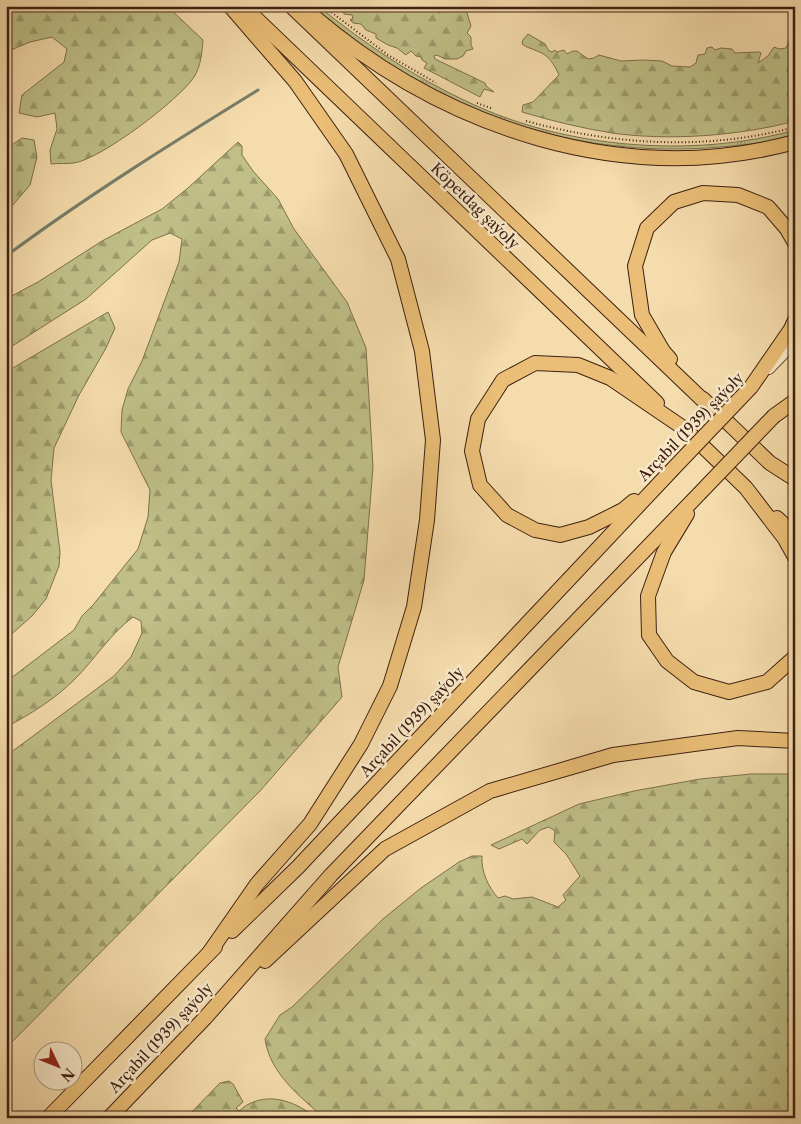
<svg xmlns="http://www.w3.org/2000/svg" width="801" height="1124" font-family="'Libre Caslon Text',serif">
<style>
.grass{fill:url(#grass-tufts);stroke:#7e704d}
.forest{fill:url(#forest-firs);stroke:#7e704d}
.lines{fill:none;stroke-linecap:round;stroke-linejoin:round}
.stream{stroke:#777e6a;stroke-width:3}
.tertiary-casing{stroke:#6c4f39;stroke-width:12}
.primary-casing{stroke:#3e2013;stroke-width:16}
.path{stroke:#3e2013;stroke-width:2;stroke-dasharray:1 2.5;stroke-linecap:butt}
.tertiary{stroke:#f8e8c9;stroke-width:10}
.primary{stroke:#eabe76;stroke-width:14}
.primary-bridge-casing{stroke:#3e2013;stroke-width:16;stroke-linecap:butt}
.primary-bridge{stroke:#eabe76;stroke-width:14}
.labels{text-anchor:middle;stroke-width:5;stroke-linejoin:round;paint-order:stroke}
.street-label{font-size:15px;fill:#3e2013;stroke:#f8e8c9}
</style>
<defs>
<pattern id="grass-tufts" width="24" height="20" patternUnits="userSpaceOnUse" patternTransform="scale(1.25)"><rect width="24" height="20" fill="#bfbf87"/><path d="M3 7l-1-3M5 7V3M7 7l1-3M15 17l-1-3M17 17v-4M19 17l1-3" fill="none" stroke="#9d9b6d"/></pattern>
<pattern id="forest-firs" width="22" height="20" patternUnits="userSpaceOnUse" patternTransform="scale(1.25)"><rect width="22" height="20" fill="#bfbf87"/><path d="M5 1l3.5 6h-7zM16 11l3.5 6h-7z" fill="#9d9b6d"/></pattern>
</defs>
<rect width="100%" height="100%" fill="#f5dcac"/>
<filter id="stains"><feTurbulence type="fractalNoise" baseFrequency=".004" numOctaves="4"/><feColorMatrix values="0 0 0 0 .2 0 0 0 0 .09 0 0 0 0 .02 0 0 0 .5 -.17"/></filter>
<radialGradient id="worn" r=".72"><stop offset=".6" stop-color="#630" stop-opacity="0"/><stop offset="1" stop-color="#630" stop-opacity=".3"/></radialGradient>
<!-- grass -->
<path class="grass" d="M 312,6 L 318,6 C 365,44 414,77 468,102 C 564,148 692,159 795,130 L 795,135 C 771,142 745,145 720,147 C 607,157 493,130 397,70 C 367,51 340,28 312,6 Z"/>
<!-- forest -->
<g class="forest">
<path d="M 6,6 L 167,6 L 203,40 C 202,52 201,66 194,77 C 179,100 101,159 74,163 C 67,164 58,163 51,164 L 50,150 L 57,129 L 55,113 L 37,117 L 19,113 L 22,95 L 64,62 L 67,49 L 52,37 L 30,42 L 6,52 Z"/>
<path d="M 347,6 L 431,7 L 439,13 L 452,7 L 467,13 L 471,26 L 467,33 L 471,37 L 471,45 L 473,49 L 466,51 L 463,56 L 457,59 L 445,59 L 437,55 L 434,56 L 435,59 L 485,83 L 486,86 L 494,92 L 484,89 L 480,97 L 424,68 L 427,63 L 422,60 L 421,57 L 416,56 L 411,51 L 406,55 L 397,48 L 388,45 L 376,38 L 376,34 L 366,30 L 361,24 L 353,23 L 350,20 L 353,18 L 352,15 L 344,14 L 343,10 L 347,8 Z"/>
<path d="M 528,34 L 545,44 L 549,51 L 552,52 L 555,50 L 557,52 L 564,50 L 567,54 L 573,51 L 577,51 L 588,59 L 594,58 L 599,55 L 621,61 L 643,60 L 662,61 L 672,66 L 690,67 L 696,63 L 698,55 L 705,54 L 707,48 L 712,47 L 715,50 L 721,48 L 732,49 L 735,53 L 759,52 L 761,53 L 758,63 L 768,56 L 774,47 L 779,49 L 786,48 L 790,40 L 795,37 L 795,121 C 739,136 669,141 612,133 C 581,128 552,121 522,112 L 523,105 L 533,102 L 559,75 C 554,64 549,55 537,51 C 531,48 527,48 522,44 L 523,40 Z"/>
<path d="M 22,138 L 34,140 L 37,157 L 30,185 L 6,213 L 6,149 Z"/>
<path d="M 238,142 L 242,146 L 242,155 L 253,171 L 278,199 L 294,229 L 347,302 L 366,348 L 373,467 L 364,580 L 338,667 L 342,697 L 260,791 L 6,1048 L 6,756 L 114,676 L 131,657 L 142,633 L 141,621 L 133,617 C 110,634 95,659 75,679 C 55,699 31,714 6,727 L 6,682 L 74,630 L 82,616 L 93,605 L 138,549 L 148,517 L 150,490 L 121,432 L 122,410 L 128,389 L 142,361 L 179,262 L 182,239 L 170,233 L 152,240 L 86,299 L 6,350 L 6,299 L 38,282 L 102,241 L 162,209 L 188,188 Z"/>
<path d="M 108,312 L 115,328 L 106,348 L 79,395 L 54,448 L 51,480 L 60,552 L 59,566 L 46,599 L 32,616 L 6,639 L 6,372 Z"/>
<path d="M 751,774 L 795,774 L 795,1118 L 324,1118 C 300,1096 270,1074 265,1039 L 280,1015 L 292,1007 L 383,919 L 421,888 L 459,862 L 472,856 L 482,856 C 481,872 488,886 498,898 L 505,896 L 513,899 L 532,897 L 558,907 L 566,900 L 563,895 L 580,876 L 566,854 L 554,842 L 555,831 L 549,827 L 540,830 L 527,844 L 522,839 L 499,849 L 491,845 L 579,804 L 634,791 L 700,779 Z"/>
<path d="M 229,1081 L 233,1084 L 243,1102 L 236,1108 L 239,1111 C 242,1109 246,1105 249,1104 C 272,1092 298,1103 316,1118 L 186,1118 L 220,1083 Z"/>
</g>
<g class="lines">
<!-- stream -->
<path class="stream" d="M 6,256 C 87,196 172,143 258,90"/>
<!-- tertiary casing -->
<g class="tertiary-casing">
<path id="tertiary" d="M 769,369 L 795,342"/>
</g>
<!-- primary casing -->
<g class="primary-casing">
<g id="primary">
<path d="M 243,6 L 657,403"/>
<path d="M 291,6 L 708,405"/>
<path d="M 312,15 C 444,128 623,189 795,142"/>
<path d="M 670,359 L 663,351 L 642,315 L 635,266 L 647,228 L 674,202 L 703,193 L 738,195 L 768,207 L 787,229 L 795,243"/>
<path d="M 751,387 L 791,329 L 795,320"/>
<path d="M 703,399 L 770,463 L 795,479"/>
<path d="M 774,416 L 795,401"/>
<path d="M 634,501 L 623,510 L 589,527 L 560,535 L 535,530 L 507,515 L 480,485 L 472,451 L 478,419 L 503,380 L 535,363 L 578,365 L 610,378 L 685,429 L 746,488 L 785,539 L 795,557"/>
<path d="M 687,514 L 664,552 L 648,596 L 649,635 L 667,661 L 694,682 L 729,692 L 767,682 L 795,657"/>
<path d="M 777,518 L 795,535"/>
<path d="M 232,931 L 298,867 L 670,472"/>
<path d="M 209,953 L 257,884 L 310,824 L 361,744 L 390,686 L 414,607 L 427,520 L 433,440 L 422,351 L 398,259 L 346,154 L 295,81 L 230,6"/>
<path d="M 265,961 L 385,849 L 490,791 L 613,755 L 738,738 L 795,741"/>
<path d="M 48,1118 L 215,947"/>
<path d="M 109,1118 L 205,1018 L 331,875 L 699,494"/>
</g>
</g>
<!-- path -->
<g class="path">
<path d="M 323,6 L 388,55 L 436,83"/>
<path d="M 477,103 L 493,109"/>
<path d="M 526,121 C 613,145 707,151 795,127"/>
</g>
<!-- tertiary -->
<use href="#tertiary" class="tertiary"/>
<!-- primary -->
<use href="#primary" class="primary"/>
<!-- primary-bridge casing -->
<g class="primary-bridge-casing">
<g id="primary-bridge">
<path d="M 670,472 L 751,387"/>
<path d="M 699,494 L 774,416"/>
</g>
</g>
<!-- primary-bridge -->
<use href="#primary-bridge" class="primary-bridge"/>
</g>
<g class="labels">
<!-- street labels -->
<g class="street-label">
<text transform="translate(475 206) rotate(44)" y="5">Köpetdag şaýoly</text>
<text transform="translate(691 427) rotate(-46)" y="5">Arçabil (1939) şaýoly</text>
<text transform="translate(412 722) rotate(-47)" y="5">Arçabil (1939) şaýoly</text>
<text transform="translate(161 1038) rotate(-47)" y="5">Arçabil (1939) şaýoly</text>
</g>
</g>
<!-- margin -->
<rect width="801" height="1124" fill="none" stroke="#f5dcac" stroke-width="25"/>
<rect x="8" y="8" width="786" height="1109" fill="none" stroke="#3e2013" stroke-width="2.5"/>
<rect x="12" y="12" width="776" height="1099" fill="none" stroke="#3e2013"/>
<!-- north arrow -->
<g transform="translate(58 1066) rotate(133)"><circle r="24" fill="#f8e8c9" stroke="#ae9880"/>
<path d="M0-4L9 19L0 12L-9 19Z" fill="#8f2418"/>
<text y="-8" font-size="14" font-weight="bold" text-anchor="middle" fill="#3e2013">N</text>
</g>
<rect width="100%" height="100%" filter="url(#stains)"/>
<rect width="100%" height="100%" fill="url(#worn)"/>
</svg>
